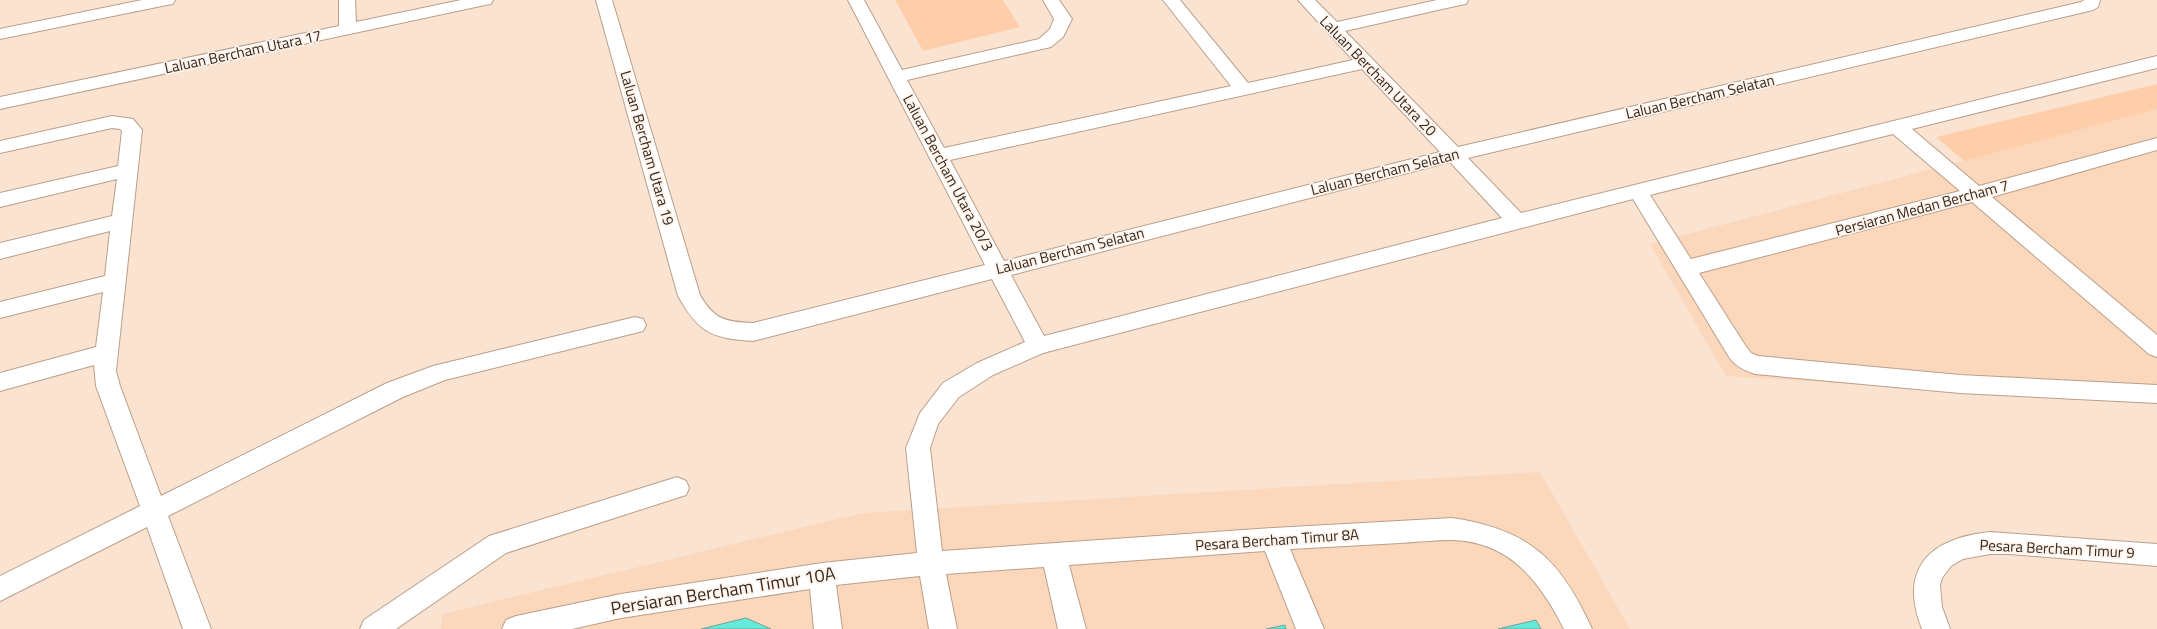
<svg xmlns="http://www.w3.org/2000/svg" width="2157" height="629" font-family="'Titillium Web',sans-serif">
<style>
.built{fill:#fbd7bb}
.green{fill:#feceaa}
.building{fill:#64ebdc;stroke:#769f99}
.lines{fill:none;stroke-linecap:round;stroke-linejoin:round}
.minor-casing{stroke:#ba9f89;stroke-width:2}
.minor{fill:#fff;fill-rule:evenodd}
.labels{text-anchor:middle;stroke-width:3.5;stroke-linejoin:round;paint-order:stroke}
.street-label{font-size:15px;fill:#342921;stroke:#fff3ea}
.near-street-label{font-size:18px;fill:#342921;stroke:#fff3ea}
</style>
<rect width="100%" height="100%" fill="#fbe3d1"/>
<!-- built -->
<g class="built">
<path d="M 2157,109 L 2157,403 L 1726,376 L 1650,244 Z"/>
<path d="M 1540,472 L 1630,629 L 441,629 L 442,614 L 863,513 Z"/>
</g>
<!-- green -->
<g class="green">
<path d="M 895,0 L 1003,0 L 1020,27 L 923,51 Z"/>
<path d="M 2157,84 L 2157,109 L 1964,161 L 1936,137 Z"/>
</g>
<!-- building -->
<g class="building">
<path d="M 746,618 L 771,629 L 701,629 Z"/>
<path d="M 1536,620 L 1541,629 L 1498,629 Z"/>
<path d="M 1285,625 L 1286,629 L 1266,629 Z"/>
</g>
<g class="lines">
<!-- minor casing -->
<g class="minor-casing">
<g id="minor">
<path d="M 142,0 L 175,0 L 173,4 L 167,5 L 0,39 L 0,29 Z"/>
<path d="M 339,0 L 355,0 L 356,22 L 461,0 L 493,0 L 491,4 L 485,5 L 0,109 L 0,97 L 339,26 Z"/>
<path d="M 596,0 L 612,0 L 700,295 C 714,320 726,322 753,323 L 985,265 L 848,0 L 864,0 L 902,70 L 1039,39 L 1050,29 L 1054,19 L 1043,0 L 1059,0 L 1072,19 L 1063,37 L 1051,47 L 907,80 L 944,148 L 1231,86 L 1163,0 L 1180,0 L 1248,83 L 1353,60 L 1298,0 L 1315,0 L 1337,22 L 1437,0 L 1468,0 L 1466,4 L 1460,5 L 1345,31 L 1458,147 L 2081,2 L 2084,0 L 2100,0 L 2098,7 L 2093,10 L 1468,158 L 1521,213 L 2157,56 L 2157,68 L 1912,129 L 1979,186 L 2157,138 L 2157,150 L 1992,197 L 2157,335 L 2157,357 L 2149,354 L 1972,202 L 1699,273 L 1745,345 L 1751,353 L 1758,356 L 1960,375 L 2157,385 L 2157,403 L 1960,393 L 1755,374 C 1744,370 1736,367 1729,357 L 1633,199 L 1043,353 L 993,375 L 959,397 L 938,424 L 930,448 L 942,551 L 1273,528 L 1452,518 C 1529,529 1561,560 1592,629 L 1564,629 C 1540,582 1510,541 1451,540 C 1434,540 1417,542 1400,543 C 1363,545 1327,547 1290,549 L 1324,629 L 1296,629 L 1265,551 L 1069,565 L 1086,629 L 1058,629 L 1044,567 L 946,574 L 957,629 L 929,629 L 920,576 L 836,585 L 842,629 L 814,629 L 810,589 L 621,618 L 572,629 L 502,629 L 506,620 L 516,616 L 621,594 L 822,563 L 917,553 L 906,448 L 920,413 L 943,383 L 977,363 L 1025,342 L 992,279 L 753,341 C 711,338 699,333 678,296 ZM 1362,69 L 1440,152 L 1004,261 L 950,160 ZM 1893,134 L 1960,191 L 1691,259 L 1650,195 ZM 1450,162 L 1502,218 L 1044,336 L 1011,275 Z"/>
<path d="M 112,116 L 133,119 L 142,130 L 116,371 L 120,386 L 161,496 L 387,383 L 433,366 L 635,317 L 643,319 L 646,325 L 643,331 L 635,333 L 445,380 L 403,397 L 168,516 L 211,629 L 183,629 L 147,527 L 0,601 L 0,576 L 140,506 L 96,386 L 94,365 L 0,391 L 0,373 L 96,347 L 103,292 L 0,318 L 0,302 L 105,276 L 110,231 L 0,259 L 0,243 L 112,216 L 117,179 L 0,207 L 0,193 L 118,166 L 122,131 L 120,129 L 112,128 L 0,153 L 0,141 Z"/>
<path d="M 677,477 L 686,481 L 689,488 L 686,495 L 506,553 L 396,629 L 360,629 L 364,620 L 489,536 Z"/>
<path d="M 1990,532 L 2157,544 L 2157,566 L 2009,554 L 1990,554 L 1963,559 L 1951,566 L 1942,578 L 1940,585 L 1942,607 L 1950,629 L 1922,629 C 1898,568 1930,538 1990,532 Z"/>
</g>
</g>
<!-- minor -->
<use href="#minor" class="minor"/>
</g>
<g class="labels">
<!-- street labels -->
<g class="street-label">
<text transform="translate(243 52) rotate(-12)" y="5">Laluan Bercham Utara 17</text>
<text transform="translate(1378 76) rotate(46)" y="5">Laluan Bercham Utara 20</text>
<text transform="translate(1700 97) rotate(-13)" y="5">Laluan Bercham Selatan</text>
<text transform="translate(647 148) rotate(74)" y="5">Laluan Bercham Utara 19</text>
<text transform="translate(1385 172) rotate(-14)" y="5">Laluan Bercham Selatan</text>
<text transform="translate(948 173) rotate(62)" y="5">Laluan Bercham Utara 20/3</text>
<text transform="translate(1922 208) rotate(-15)" y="5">Persiaran Medan Bercham 7</text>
<text transform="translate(1070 251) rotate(-14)" y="5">Laluan Bercham Selatan</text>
<text transform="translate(1277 540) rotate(-4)" y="5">Pesara Bercham Timur 8A</text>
<text transform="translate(2057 549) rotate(3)" y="5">Pesara Bercham Timur 9</text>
</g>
<!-- near-street labels -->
<g class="near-street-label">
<text transform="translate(723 591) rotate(-9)" y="6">Persiaran Bercham Timur 10A</text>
</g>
</g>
</svg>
